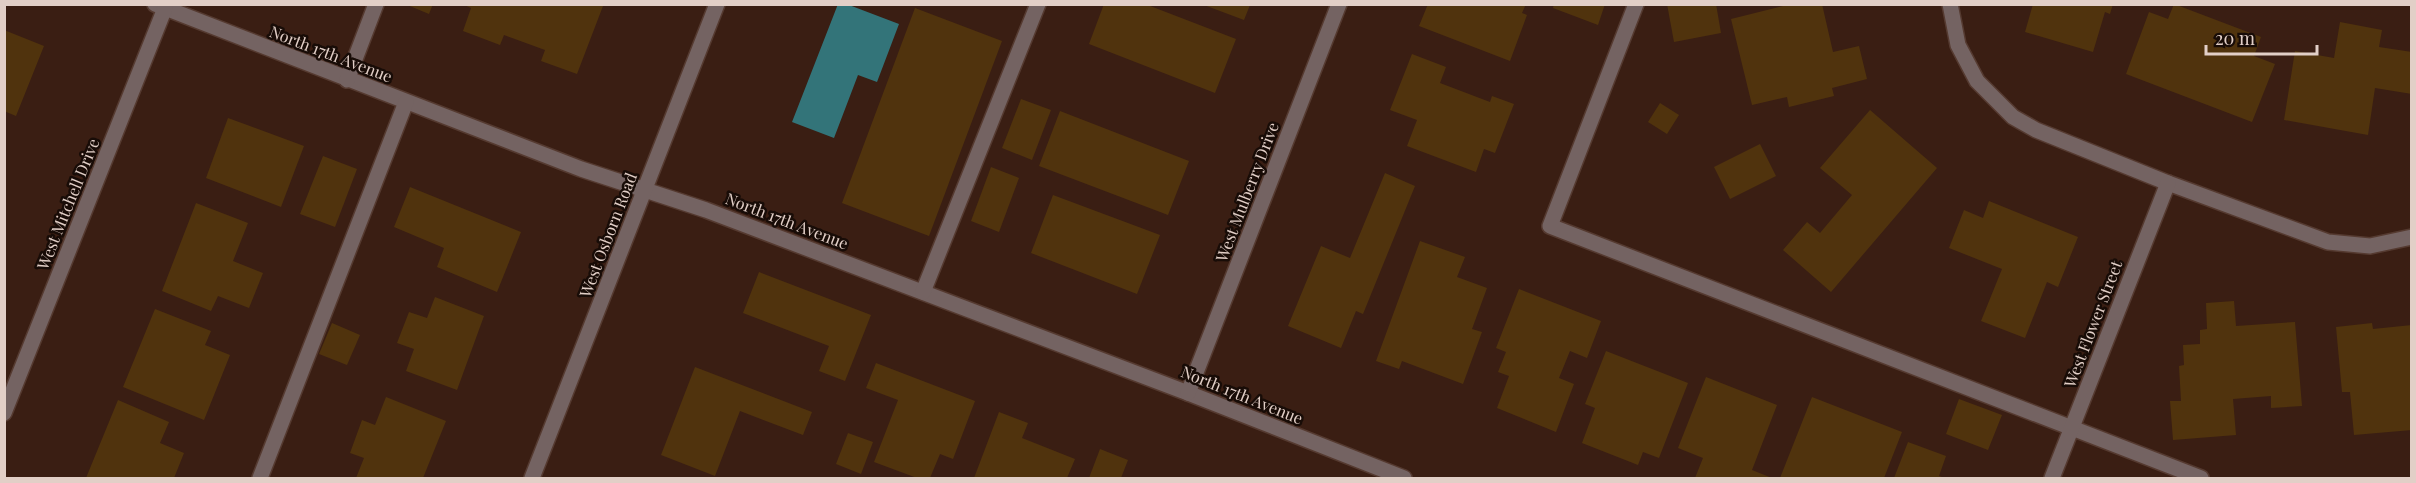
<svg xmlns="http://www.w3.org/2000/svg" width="2416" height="483" font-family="'Playfair Display',serif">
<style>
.water{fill:#337479}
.building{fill:#50330d}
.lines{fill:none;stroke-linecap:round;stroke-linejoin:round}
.minor-casing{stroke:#553a30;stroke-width:18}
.minor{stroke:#746362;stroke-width:15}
.labels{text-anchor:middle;stroke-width:5;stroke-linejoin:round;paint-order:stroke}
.street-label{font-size:16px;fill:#e2cfc7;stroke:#180c07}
</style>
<rect width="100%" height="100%" fill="#3a1e13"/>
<!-- water -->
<path class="water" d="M 838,4 L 849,5 L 899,24 L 877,82 L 858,75 L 834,138 L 792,122 Z"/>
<!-- building -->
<g class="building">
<path d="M 405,4 L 433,4 L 429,14 Z"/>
<path d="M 462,4 L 600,4 L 603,6 L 577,74 L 541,61 L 545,50 L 504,35 L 500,45 L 463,31 L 471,8 Z"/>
<path d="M 1104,4 L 1145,4 L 1236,39 L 1215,93 L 1089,44 Z"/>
<path d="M 1428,4 L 1526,4 L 1522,13 L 1527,15 L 1510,61 L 1419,26 Z"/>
<path d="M 1554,4 L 1605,4 L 1598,25 L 1553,8 Z"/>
<path d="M 1667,4 L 1716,4 L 1721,33 L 1674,42 Z"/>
<path d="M 1791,4 L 1822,4 L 1833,52 L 1859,46 L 1867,79 L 1832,88 L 1834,96 L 1789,107 L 1787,97 L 1752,105 L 1731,19 Z"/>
<path d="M 2033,4 L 2113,4 L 2110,14 L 2105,12 L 2093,52 L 2025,32 Z"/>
<path d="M 2174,4 L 2261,37 L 2254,56 L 2275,64 L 2252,122 L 2126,74 L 2149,12 L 2168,19 Z"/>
<path d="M 1204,5 L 1250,5 L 1244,20 Z"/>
<path d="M 915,8 L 1002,41 L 929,236 L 842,203 Z"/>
<path d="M 2340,22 L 2382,30 L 2379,47 L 2412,52 L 2412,94 L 2375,88 L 2368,135 L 2284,120 L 2295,51 L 2334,58 Z"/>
<path d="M 4,30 L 44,46 L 16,116 L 4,111 Z"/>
<path d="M 1412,54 L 1446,67 L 1440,83 L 1490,102 L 1492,96 L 1514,104 L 1495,153 L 1484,149 L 1476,172 L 1407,146 L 1417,120 L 1390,110 Z"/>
<path d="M 1021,99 L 1051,110 L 1032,160 L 1002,148 Z"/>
<path d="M 1660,103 L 1679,115 L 1667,134 L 1648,122 Z"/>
<path d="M 1870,110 L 1937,168 L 1831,292 L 1783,250 L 1807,222 L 1820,233 L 1852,195 L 1820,168 Z"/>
<path d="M 1060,111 L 1189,161 L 1168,215 L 1039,166 Z"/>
<path d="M 228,118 L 304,146 L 281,207 L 206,178 Z"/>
<path d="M 1760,144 L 1776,176 L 1730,199 L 1714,167 Z"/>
<path d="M 323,156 L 357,169 L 335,227 L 300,214 Z"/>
<path d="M 991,167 L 1019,178 L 999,232 L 971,221 Z"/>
<path d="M 1385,173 L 1415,186 L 1363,314 L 1356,311 L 1341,348 L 1288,326 L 1321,246 L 1350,258 Z"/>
<path d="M 410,187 L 521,232 L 497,292 L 437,267 L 444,248 L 394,227 Z"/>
<path d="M 1053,195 L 1160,235 L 1137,294 L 1031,253 Z"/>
<path d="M 1989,201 L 2078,237 L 2058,287 L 2047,282 L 2025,338 L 1981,321 L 2002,269 L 1949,248 L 1964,210 L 1983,218 Z"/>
<path d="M 196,203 L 248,223 L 233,261 L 263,273 L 249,308 L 218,296 L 211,311 L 162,291 Z"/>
<path d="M 1420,241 L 1465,257 L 1457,277 L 1487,288 L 1472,329 L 1482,332 L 1463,384 L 1402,361 L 1399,369 L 1376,361 Z"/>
<path d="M 759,272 L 871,315 L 845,381 L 819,371 L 829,346 L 743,313 Z"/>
<path d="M 1519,289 L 1601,321 L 1587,358 L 1570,351 L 1559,378 L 1574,384 L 1556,432 L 1497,408 L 1509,376 L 1498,372 L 1506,352 L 1496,348 Z"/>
<path d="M 435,297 L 484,316 L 457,390 L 406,371 L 414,349 L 397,343 L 409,312 L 427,318 Z"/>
<path d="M 2234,301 L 2236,326 L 2295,322 L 2302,406 L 2271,408 L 2271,396 L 2233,399 L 2236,435 L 2173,440 L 2170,401 L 2181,401 L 2179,366 L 2184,365 L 2183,345 L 2200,344 L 2200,330 L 2207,329 L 2206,303 Z"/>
<path d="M 155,309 L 211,331 L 205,345 L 230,355 L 204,420 L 123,387 Z"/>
<path d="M 332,323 L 360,335 L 347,365 L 319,354 Z"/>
<path d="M 2372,323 L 2373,329 L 2412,325 L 2412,430 L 2354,435 L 2350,392 L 2342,392 L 2336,327 Z"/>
<path d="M 1606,351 L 1688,383 L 1659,458 L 1643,452 L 1638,465 L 1582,443 L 1595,408 L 1585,404 Z"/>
<path d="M 876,363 L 975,401 L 953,459 L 940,454 L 930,478 L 917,478 L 874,462 L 898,400 L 866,388 Z"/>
<path d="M 695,367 L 812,412 L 803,435 L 740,411 L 715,476 L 661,455 Z"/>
<path d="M 1706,377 L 1777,405 L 1752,470 L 1772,478 L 1695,478 L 1703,458 L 1678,448 Z"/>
<path d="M 386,397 L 446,421 L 423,478 L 356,478 L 364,458 L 350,453 L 362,420 L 375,425 Z"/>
<path d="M 1812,397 L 1902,432 L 1884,478 L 1780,478 Z"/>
<path d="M 1959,399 L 2002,415 L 1988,450 L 1946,434 Z"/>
<path d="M 118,400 L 169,422 L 160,443 L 184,453 L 174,478 L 86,478 Z"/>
<path d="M 999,412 L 1028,423 L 1022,438 L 1075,459 L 1067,478 L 974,478 Z"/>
<path d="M 848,433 L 873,442 L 861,474 L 836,464 Z"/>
<path d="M 1908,442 L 1946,456 L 1939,476 L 1945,478 L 1894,478 Z"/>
<path d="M 1100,449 L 1128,460 L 1121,478 L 1089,478 Z"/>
</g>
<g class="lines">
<!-- minor casing -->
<g class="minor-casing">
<g id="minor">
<path d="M 155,4 L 581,169 L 706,210 L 1188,393 L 1404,478"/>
<path d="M 1636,4 L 1550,226 L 2201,478"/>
<path d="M 1950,4 L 1958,45 L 1977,81 L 2013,117 L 2036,130 L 2168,183 L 2328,242 L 2370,246 L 2412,237"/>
<path d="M 347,80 L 376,4"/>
<path d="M 923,292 L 1038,4"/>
<path d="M 1188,393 L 1339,4"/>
<path d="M 4,413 L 165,8"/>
<path d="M 260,478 L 406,102"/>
<path d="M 532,478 L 717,4"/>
<path d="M 2052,478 L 2168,183"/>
</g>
</g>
<!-- minor -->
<use href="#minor" class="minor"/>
</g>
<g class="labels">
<!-- street labels -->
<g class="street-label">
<text transform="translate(331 54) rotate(21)" y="6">North 17th Avenue</text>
<text transform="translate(1247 192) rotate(-69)" y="6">West Mulberry Drive</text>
<text transform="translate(68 204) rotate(-68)" y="6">West Mitchell Drive</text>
<text transform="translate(787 221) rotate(21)" y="6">North 17th Avenue</text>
<text transform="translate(608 235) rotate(-69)" y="6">West Osborn Road</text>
<text transform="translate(2093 324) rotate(-69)" y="6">West Flower Street</text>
<text transform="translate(1242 395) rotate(22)" y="6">North 17th Avenue</text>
</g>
</g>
<!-- border -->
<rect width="2416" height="483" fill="none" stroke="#e2cfc7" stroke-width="12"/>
<!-- scale -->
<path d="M2206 45v9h111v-9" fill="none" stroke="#e2cfc7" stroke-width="3"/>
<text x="2215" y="45" font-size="18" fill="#e2cfc7" stroke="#180c07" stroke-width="4.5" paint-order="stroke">20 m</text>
</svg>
